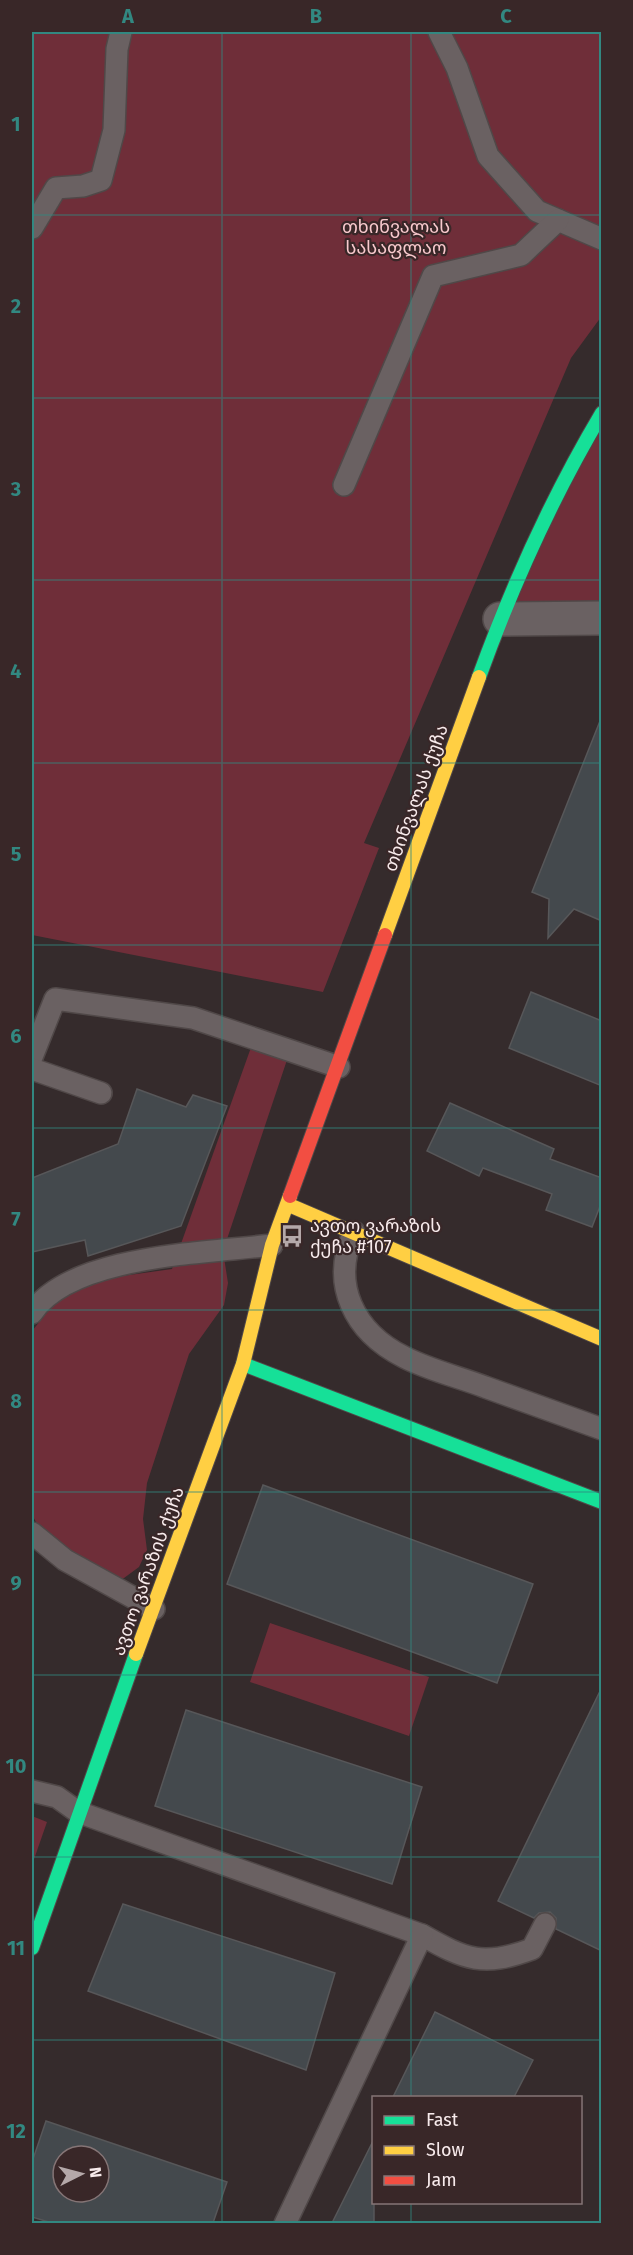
<svg xmlns="http://www.w3.org/2000/svg" width="633" height="2255" font-family="'Fira Sans','Noto Sans Georgian',sans-serif">
<style>
.green{fill:#6f2e39}
.building{fill:#44494d;stroke:#575759;stroke-width:1.5;fill-rule:evenodd}
.lines{fill:none;stroke-linecap:round;stroke-linejoin:round}
.lane-casing{stroke:#504848;stroke-width:24}
.street-casing{stroke:#504848;stroke-width:36}
.fast-casing{stroke:#504848;stroke-width:16}
.slow-casing{stroke:#504848;stroke-width:16}
.jam-casing{stroke:#504848;stroke-width:16}
.lane{stroke:#6a6162;stroke-width:21}
.street{stroke:#6a6162;stroke-width:33}
.fast{stroke:#16e098;stroke-width:14}
.slow{stroke:#ffcf43;stroke-width:14}
.jam{stroke:#f24e42;stroke-width:14}
.grid{fill:none;stroke:#328881;stroke-width:1.5;stroke-opacity:0.55}
.labels{text-anchor:middle;stroke-width:4.5;stroke-linejoin:round;paint-order:stroke}
.park-label{font-size:18px;fill:#f9c9cd;stroke:#392728}
.street-label{font-size:18px;fill:#f8ebec;stroke:#392728}
.poi-label{font-size:18px;fill:#f8ebec;stroke:#392728;text-anchor:start}
.neatline{fill:none;stroke:#328881;stroke-width:2}
.grid-label{font-size:20px;text-anchor:middle;font-weight:bold;fill:#328881}
</style>
<rect width="100%" height="100%" fill="#352b2c"/>
<!-- green -->
<g class="green">
<path d="M 32,32 L 601,32 L 601,317 L 571,358 L 364,843 L 379,848 L 323,992 L 32,935 Z"/>
<path d="M 601,413 L 601,618 L 500,619 Z"/>
<path d="M 254,1039 L 290,1051 L 223,1251 L 228,1283 L 224,1305 L 189,1354 L 147,1483 L 143,1519 L 147,1550 L 139,1567 L 124,1578 L 113,1580 L 42,1532 L 32,1515 L 32,1331 L 53,1305 L 77,1290 L 115,1277 L 172,1269 Z"/>
<path d="M 270,1623 L 429,1677 L 409,1736 L 250,1682 Z"/>
<path d="M 32,1816 L 47,1822 L 32,1865 Z"/>
</g>
<!-- building -->
<g class="building">
<path d="M 600,721 L 602,921 L 574,909 L 548,938 L 549,899 L 532,892 Z"/>
<path d="M 531,992 L 602,1021 L 602,1086 L 509,1048 Z"/>
<path d="M 137,1089 L 186,1107 L 193,1095 L 227,1106 L 181,1226 L 88,1256 L 85,1240 L 32,1252 L 32,1178 L 118,1144 Z"/>
<path d="M 450,1103 L 554,1149 L 550,1159 L 602,1178 L 602,1201 L 592,1227 L 546,1210 L 552,1194 L 483,1168 L 479,1176 L 427,1151 Z"/>
<path d="M 263,1485 L 533,1584 L 497,1683 L 227,1584 Z"/>
<path d="M 602,1687 L 602,1951 L 556,1929 L 556,1918 L 550,1912 L 539,1913 L 534,1918 L 498,1901 Z"/>
<path d="M 186,1710 L 422,1787 L 392,1884 L 155,1806 Z"/>
<path d="M 123,1904 L 335,1973 L 306,2070 L 88,1991 Z"/>
<path d="M 435,2012 L 533,2060 L 514,2097 L 393,2097 Z"/>
<path d="M 46,2121 L 227,2182 L 213,2223 L 52,2223 L 32,2217 L 32,2162 ZM 63,2156 L 99,2156 L 99,2192 L 63,2192 Z"/>
<path d="M 374,2139 L 374,2223 L 332,2223 Z"/>
</g>
<g class="lines">
<!-- lane casing -->
<g class="lane-casing">
<g id="lane">
<path d="M 439,32 L 457,68 L 488,156 L 537,211 L 602,239"/>
<path d="M 32,228 L 56,188 L 83,186 L 101,180 L 114,130 L 117,49 L 121,32"/>
<path d="M 344,485 L 433,276 L 521,255 L 558,220"/>
<path d="M 32,1057 L 55,999 L 193,1018 L 339,1067"/>
<path d="M 32,1069 L 101,1093"/>
<path d="M 354,1232 C 330,1284 354,1332 404,1357 C 429,1370 459,1377 485,1387 C 524,1401 563,1415 602,1429"/>
<path d="M 32,1313 C 70,1255 207,1253 272,1245"/>
<path d="M 32,1533 L 65,1560 L 154,1609"/>
<path d="M 32,1791 L 57,1797 L 78,1812 L 422,1935 C 466,1960 483,1967 532,1949 L 545,1924"/>
<path d="M 285,2224 L 422,1935"/>
</g>
</g>
<!-- street casing -->
<g class="street-casing">
<path id="street" d="M 500,619 L 602,618"/>
</g>
<!-- fast casing -->
<g class="fast-casing">
<g id="fast">
<path d="M 479,677 C 512,586 552,497 602,413"/>
<path d="M 243,1364 L 602,1502"/>
<path d="M 32,1948 L 136,1654"/>
</g>
</g>
<!-- slow casing -->
<g class="slow-casing">
<g id="slow">
<path d="M 385,935 L 479,677"/>
<path d="M 289,1205 L 602,1339"/>
<path d="M 136,1654 L 243,1364 L 272,1245 L 290,1196"/>
</g>
</g>
<!-- jam casing -->
<g class="jam-casing">
<path id="jam" d="M 290,1196 L 385,935"/>
</g>
<!-- lane -->
<use href="#lane" class="lane"/>
<!-- street -->
<use href="#street" class="street"/>
<!-- fast -->
<use href="#fast" class="fast"/>
<!-- slow -->
<use href="#slow" class="slow"/>
<!-- jam -->
<use href="#jam" class="jam"/>
</g>
<!-- grid -->
<path class="grid" d="M 222,32 L 222,2224M 411,32 L 411,2098M 32,215 L 602,215M 32,398 L 602,398M 32,580 L 602,580M 32,763 L 602,763M 32,945 L 602,945M 32,1128 L 602,1128M 32,1310 L 602,1310M 32,1492 L 602,1492M 32,1675 L 602,1675M 32,1857 L 602,1857M 32,2040 L 602,2040M 411,2202 L 411,2224"/>
<!-- icons -->
<defs>
<g id="bus-bare" transform="scale(1.8)"><path d="M-5-6H5V4H4V6H2V4H-2V6H-4V4H-5ZM-3.5-4V0h7V-4ZM-3.5 1.2v1.5H-2V1.2ZM2 1.2v1.5H3.5V1.2Z" fill="#b4a8a9" stroke="#392728" stroke-width="2.5" paint-order="stroke"/></g>
</defs>
<g fill-rule="evenodd">
<use href="#bus-bare" x="292" y="1236"/>
</g>
<g class="labels">
<!-- park labels -->
<g class="park-label">
<text x="396" y="233">თხინვალას<tspan x="396" dy="21">სასაფლაო</tspan></text>
</g>
<!-- street labels -->
<g class="street-label">
<text transform="translate(416 798) rotate(-70)" y="6">თხინვალას ქუჩა</text>
<text transform="translate(148 1571) rotate(-70)" y="6">ავთო ვარაზის ქუჩა</text>
</g>
<!-- poi labels -->
<g class="poi-label">
<text x="310" y="1232">ავთო ვარაზის<tspan x="310" dy="21">ქუჩა #107</tspan></text>
</g>
</g>
<!-- border -->
<rect width="633" height="2255" fill="none" stroke="#392728" stroke-width="66"/>
<!-- legend -->
<rect x="372" y="2096" width="210" height="108" fill="#392728" stroke="#857576" stroke-width="1.5"/>
<rect x="384" y="2116" width="30" height="9" fill="#16e098" stroke="#857576" stroke-width="1.5"/>
<text x="426" y="2126" font-size="18" fill="#f8ebec">Fast</text>
<rect x="384" y="2146" width="30" height="9" fill="#ffcf43" stroke="#857576" stroke-width="1.5"/>
<text x="426" y="2156" font-size="18" fill="#f8ebec">Slow</text>
<rect x="384" y="2176" width="30" height="9" fill="#f24e42" stroke="#857576" stroke-width="1.5"/>
<text x="426" y="2186" font-size="18" fill="#f8ebec">Jam</text>
<!-- north arrow -->
<g transform="translate(81 2174) rotate(84)"><circle r="28" fill="#392728" stroke="#857576" stroke-width="1.5"/>
<path d="M0-4.5L10 22L0 15L-10 22Z" fill="#b4a8a9"/>
<text y="-9" font-size="16" font-weight="bold" text-anchor="middle" fill="#f8ebec">N</text>
</g>
<rect x="33" y="33" width="567" height="2189" class="neatline"/>
<g class="grid-label">
<text x="128" y="23">A</text>
<text x="316" y="23">B</text>
<text x="506" y="23">C</text>
<text x="16" y="131">1</text>
<text x="16" y="313">2</text>
<text x="16" y="496">3</text>
<text x="16" y="678">4</text>
<text x="16" y="861">5</text>
<text x="16" y="1043">6</text>
<text x="16" y="1226">7</text>
<text x="16" y="1408">8</text>
<text x="16" y="1590">9</text>
<text x="16" y="1773">10</text>
<text x="16" y="1955">11</text>
<text x="16" y="2138">12</text>
</g>
</svg>
